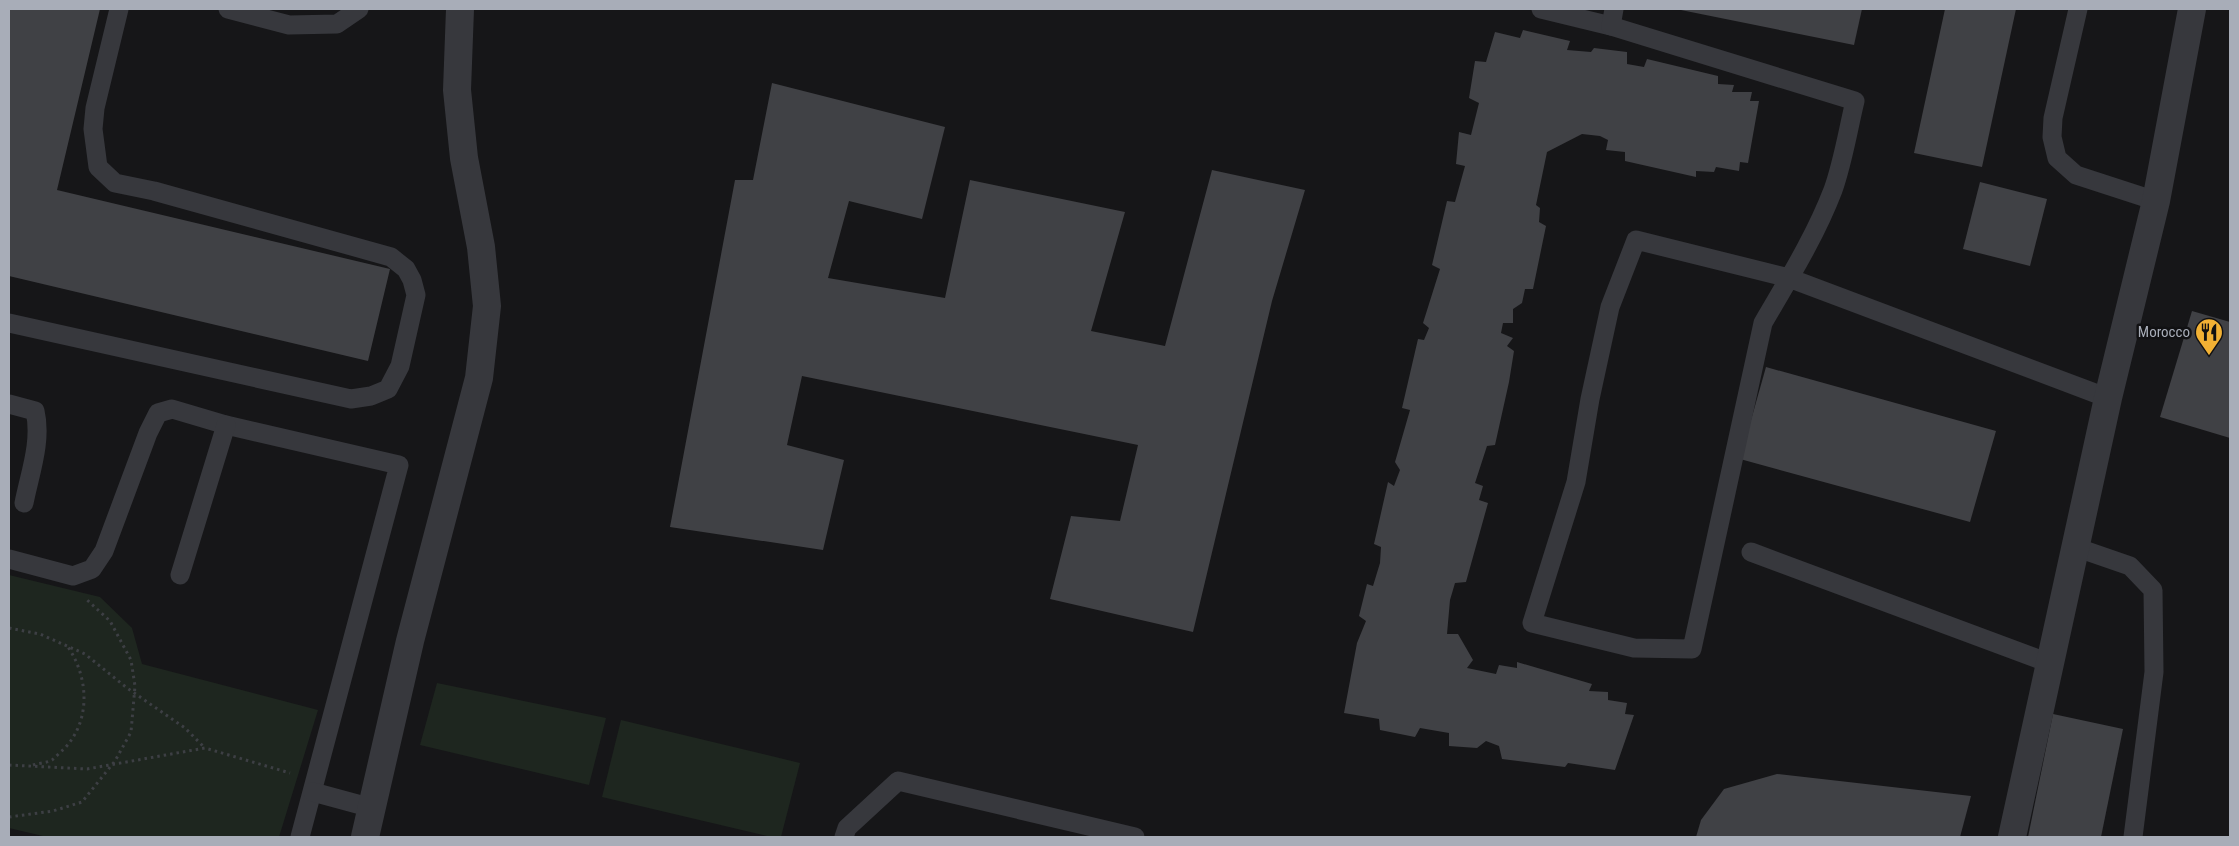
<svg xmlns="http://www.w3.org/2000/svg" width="2239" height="846" font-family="'Roboto Condensed',sans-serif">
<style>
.green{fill:#1e261f}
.building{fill:#404145}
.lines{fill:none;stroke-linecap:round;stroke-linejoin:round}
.path{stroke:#3d3f44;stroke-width:3;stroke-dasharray:2.5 4;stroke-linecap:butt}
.service{stroke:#37383d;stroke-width:19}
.minor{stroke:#37383d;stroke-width:28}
.labels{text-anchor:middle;stroke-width:5;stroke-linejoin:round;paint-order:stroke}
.poi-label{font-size:15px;fill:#a8adb8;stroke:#111113;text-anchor:end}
</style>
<rect width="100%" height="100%" fill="#161618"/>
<!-- green -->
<g class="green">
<path d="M 9,575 L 100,597 L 132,628 L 142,664 L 318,710 L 279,837 L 47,837 L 9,828 Z"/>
<path d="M 437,683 L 606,718 L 589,785 L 420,745 Z"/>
<path d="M 621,720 L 800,763 L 781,837 L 771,837 L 602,797 Z"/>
</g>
<!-- building -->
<g class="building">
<path d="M 9,9 L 100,9 L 57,190 L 390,269 L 368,361 L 9,276 Z"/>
<path d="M 1676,9 L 1862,9 L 1854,45 Z"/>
<path d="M 1945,9 L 2016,9 L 1982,167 L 1914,153 Z"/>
<path d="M 1523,30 L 1570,41 L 1567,50 L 1591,52 L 1594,48 L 1627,52 L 1627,64 L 1644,67 L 1647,59 L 1718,76 L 1718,84 L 1734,85 L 1732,92 L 1752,92 L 1750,101 L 1759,101 L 1748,163 L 1740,162 L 1739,171 L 1716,167 L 1714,172 L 1696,171 L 1696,177 L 1625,161 L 1625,152 L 1606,150 L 1608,140 L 1600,136 L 1582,134 L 1547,152 L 1536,205 L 1540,208 L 1539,222 L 1546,226 L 1533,289 L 1525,289 L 1522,303 L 1513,309 L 1513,323 L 1503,323 L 1501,333 L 1513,338 L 1507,346 L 1514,351 L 1509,382 L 1495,445 L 1487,446 L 1475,483 L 1483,486 L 1479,500 L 1488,503 L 1466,582 L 1455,583 L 1450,600 L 1447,634 L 1458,634 L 1473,660 L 1467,668 L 1496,674 L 1499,665 L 1517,668 L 1517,662 L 1592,684 L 1589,691 L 1608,692 L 1608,700 L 1627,703 L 1625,714 L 1634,715 L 1615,770 L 1568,763 L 1565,767 L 1502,759 L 1499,746 L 1486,741 L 1477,748 L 1449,746 L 1449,733 L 1420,728 L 1415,737 L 1380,730 L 1379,719 L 1344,713 L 1357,643 L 1366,621 L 1359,616 L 1367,584 L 1373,586 L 1380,563 L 1381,547 L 1374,544 L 1388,482 L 1394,486 L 1400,470 L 1395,462 L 1410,410 L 1402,408 L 1418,339 L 1424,340 L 1429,328 L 1423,323 L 1440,269 L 1432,265 L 1447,201 L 1455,202 L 1465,166 L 1456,164 L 1459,132 L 1471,135 L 1479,103 L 1469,98 L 1475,61 L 1486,62 L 1495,32 L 1520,38 Z"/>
<path d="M 772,83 L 945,127 L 922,219 L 849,201 L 828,278 L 945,298 L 970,180 L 1125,212 L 1091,331 L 1165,346 L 1212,170 L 1305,190 L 1272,301 L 1193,632 L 1050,599 L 1071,516 L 1120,521 L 1138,445 L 802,376 L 787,445 L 844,460 L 823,550 L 670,527 L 735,180 L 753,180 Z"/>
<path d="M 1980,182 L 2047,199 L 2030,266 L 1963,249 Z"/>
<path d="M 2192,311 L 2230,322 L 2230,438 L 2160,417 Z"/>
<path d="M 1766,367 L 1996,431 L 1970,522 L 1740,459 Z"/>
<path d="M 2053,714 L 2123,729 L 2101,837 L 2028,837 Z"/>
<path d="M 1777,774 L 1971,796 L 1960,837 L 1696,837 L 1701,820 L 1724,789 Z"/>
</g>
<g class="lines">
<!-- path -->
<g class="path">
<path d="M 9,628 L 40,634 L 85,654 L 127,688 L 185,728 L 205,748"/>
<path d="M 9,765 L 87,769 L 205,748 L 290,773"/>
<path d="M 33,765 C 39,763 47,763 52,760 C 56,757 60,752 64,749 C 91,721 89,678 68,647"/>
<path d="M 9,817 L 53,811 L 82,802 L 115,761 L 131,732 L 135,686 L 131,660 L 110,621 L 86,599"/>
</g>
<!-- service -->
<g class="service">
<path d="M 228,9 L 289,25 L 337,24 L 359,9"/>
<path d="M 1541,9 L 1611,26"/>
<path d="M 1614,9 L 1611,26 L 1855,101 C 1848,130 1843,162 1833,190 C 1815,237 1788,280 1763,323 L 1692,649 L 1634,648 L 1532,623 L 1576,482 L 1590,399 L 1610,307 L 1636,240 L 1789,278 L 2108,398"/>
<path d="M 2078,9 L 2053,118 L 2052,137 L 2057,158 L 2076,175 L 2156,201"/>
<path d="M 9,323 L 351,399 L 371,396 L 388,389 L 400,366 L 416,295 L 412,280 L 406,269 L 391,257 L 154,191 L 115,183 L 98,167 L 93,129 L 95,108 L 119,9"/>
<path d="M 9,404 L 35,411 C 42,441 30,473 24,503"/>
<path d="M 2075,547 L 2130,566 L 2153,590 L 2154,672 L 2133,837"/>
<path d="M 1751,552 L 2049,663"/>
<path d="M 9,559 L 73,576 L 92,569 L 104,551 L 148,433 L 158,413 L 172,409 L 226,425 L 399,465 L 300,837"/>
<path d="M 180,575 L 226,425"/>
<path d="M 313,792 L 372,808"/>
<path d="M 844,837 L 847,828 L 898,781 L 1135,837"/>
</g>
<!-- minor -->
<g class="minor">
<path d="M 365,837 L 410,641 L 479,378 L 487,306 L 481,247 L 464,158 L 457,90 L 460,9"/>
<path d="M 2012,837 L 2108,398 L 2156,201 L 2192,9"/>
</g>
</g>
<!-- icons -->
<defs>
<g id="restaurant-pin" transform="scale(1.4375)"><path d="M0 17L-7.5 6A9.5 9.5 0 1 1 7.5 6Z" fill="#f2b134" stroke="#111113"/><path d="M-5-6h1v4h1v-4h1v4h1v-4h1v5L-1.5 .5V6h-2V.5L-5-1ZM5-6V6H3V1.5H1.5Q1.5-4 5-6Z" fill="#111"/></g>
</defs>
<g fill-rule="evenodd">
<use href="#restaurant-pin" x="2209" y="332"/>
</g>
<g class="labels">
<!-- poi labels -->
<g class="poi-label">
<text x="2190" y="337">Morocco</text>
</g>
</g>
<!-- border -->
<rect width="2239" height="846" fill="none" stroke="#a8adb8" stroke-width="20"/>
</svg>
